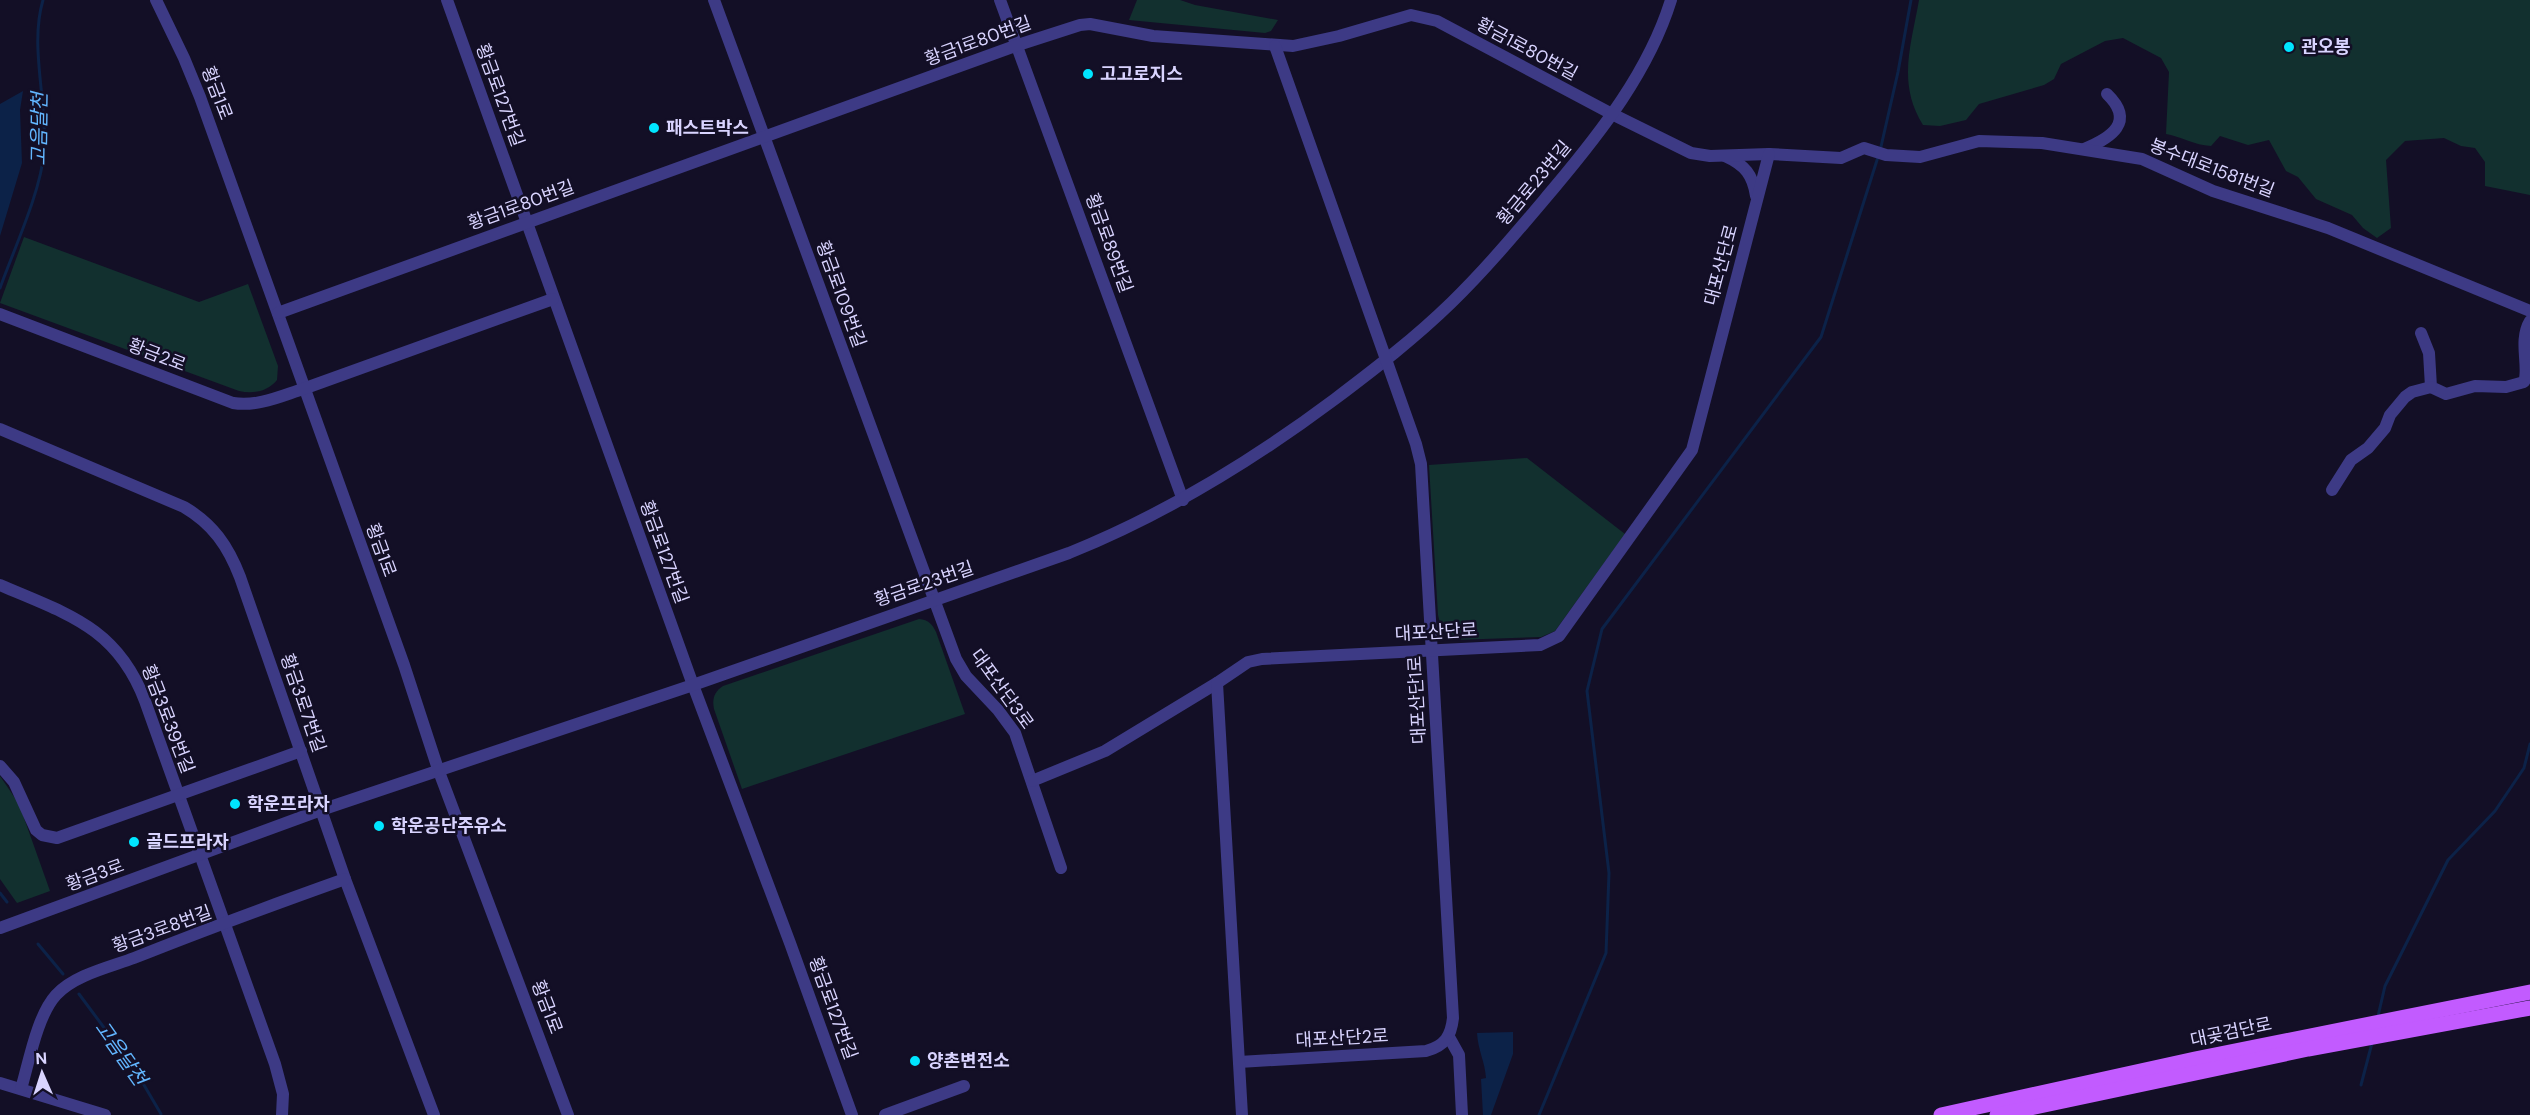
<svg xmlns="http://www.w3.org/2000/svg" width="2530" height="1115" font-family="'DM Sans','Noto Sans KR',sans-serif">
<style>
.green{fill:#12302f}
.water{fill:#0c2248}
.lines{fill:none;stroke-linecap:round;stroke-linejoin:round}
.stream{stroke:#0c2248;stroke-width:3}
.minor{stroke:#3d3a85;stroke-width:12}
.major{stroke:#c25bff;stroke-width:15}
.poi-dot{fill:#00e5ff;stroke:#130f26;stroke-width:2}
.labels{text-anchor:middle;stroke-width:5;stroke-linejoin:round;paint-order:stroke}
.street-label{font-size:18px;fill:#d9d4ff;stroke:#130f26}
.poi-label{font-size:18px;font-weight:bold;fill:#d9d4ff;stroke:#130f26;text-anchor:start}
.water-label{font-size:20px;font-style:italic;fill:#62b6ff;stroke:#130f26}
</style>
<rect width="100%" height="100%" fill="#130f26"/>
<!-- green -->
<g class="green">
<path d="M 1137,0 L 1180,0 L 1195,5 L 1278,20 L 1271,31 L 1265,33 L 1129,20 Z"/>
<path d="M 1919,0 L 2530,0 L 2530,195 L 2485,186 L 2485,162 L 2475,148 L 2461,146 L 2444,138 L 2405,141 L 2386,160 L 2391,228 L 2377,238 L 2363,228 L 2352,215 L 2316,199 L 2298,177 L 2286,171 L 2269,140 L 2248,145 L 2220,136 L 2211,146 C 2194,145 2182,137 2166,134 L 2169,72 L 2161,58 L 2123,38 L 2105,41 L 2061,64 L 2054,79 L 2044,85 L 1979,104 L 1966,120 L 1940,126 L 1923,125 C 1897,83 1911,46 1919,0 Z"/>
<path d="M 24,237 L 199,302 L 248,284 L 278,366 L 277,380 C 267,392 253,394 239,391 L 0,303 Z"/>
<path d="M 1527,458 L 1625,534 L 1555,631 L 1541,637 L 1454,640 C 1442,634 1441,627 1438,615 L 1429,465 Z"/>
<path d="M 919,619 C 929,620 932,624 936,632 L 965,714 L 742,789 L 714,709 C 712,699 714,692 723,686 Z"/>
<path d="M 0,776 L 19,804 L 50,891 L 17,903 L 0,879 Z"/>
</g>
<!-- water -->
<g class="water">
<path d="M 23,91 L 20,110 L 22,163 L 0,236 L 0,104 Z"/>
<path d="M 1513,1032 L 1513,1054 L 1491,1115 L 1483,1115 L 1481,1079 L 1486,1078 C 1485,1062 1478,1050 1477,1033 Z"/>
</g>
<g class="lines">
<!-- stream -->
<g class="stream">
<path d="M 1880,151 L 1898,72 L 1911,0"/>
<path d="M 0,288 C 14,249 41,191 44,152 C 48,103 29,47 43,0"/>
<path d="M 0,893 L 7,902"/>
<path d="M 38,944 L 63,974"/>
<path d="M 79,994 L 134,1068 L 161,1114"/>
<path d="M 2378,1016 L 2385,986 L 2448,860 L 2495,811 L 2524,768 L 2530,744"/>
<path d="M 2361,1085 L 2372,1043"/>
<path d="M 1539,1115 L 1606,953 L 1609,873 L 1587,691 L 1602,629 L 1821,337 L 1878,157"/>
</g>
<!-- minor -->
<g class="minor">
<path d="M 156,0 L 184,58 L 200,97 L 404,665 L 438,769 L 568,1115"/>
<path d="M 447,0 L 693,685 L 790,943 L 852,1115"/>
<path d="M 714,0 L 956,659 L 966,676 L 998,710 L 1015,733 L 1061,868"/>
<path d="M 1000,0 L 1183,500"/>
<path d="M 2084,149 C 2111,138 2136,122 2107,94"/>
<path d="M 1725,156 C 1745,165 1753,175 1756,196"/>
<path d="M 278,313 L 1015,46 L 1080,25 L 1090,24 L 1153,36 L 1293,46 L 1339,36 L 1411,15 L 1437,21 L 1612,114 L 1691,153 L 1710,156 L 1769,154 L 1841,158 L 1864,148 L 1886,155 L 1920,157 L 1979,141 L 2042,143 L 2142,159 L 2213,191 L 2328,228 L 2530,311"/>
<path d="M 0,314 L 233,403 C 258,407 281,396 303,389 L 553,299"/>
<path d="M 2421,333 L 2429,353 L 2431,387 L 2446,394 L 2475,386 L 2506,387 L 2524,382 C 2530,368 2518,341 2530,321"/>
<path d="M 0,429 L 184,507 C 213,524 228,546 240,577 L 345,879 L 434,1115"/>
<path d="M 2332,490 L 2351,460 L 2368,448 L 2385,428 L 2390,415 L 2405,397 L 2412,392 L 2431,387"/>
<path d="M 0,585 C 67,614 117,627 145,701 L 275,1064 L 283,1094 L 282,1115"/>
<path d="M 0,766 L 14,782 L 36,830 L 42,835 L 57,838 L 301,751"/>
<path d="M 1032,781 L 1105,751 L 1217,683"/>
<path d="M 0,928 L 321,810 L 693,685 L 1069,553 C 1166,514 1252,461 1335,399 C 1376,368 1415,338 1451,303 C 1488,267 1521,227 1554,188 C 1601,132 1649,71 1671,0"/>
<path d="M 1449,1037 L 1459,1055 L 1462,1115"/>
<path d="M 1239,1062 L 1426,1051 C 1445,1046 1451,1036 1453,1018 L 1421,464 L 1416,444 L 1275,46"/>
<path d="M 0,1083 L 105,1115"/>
<path d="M 21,1089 C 29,1062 37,1016 56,995 C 74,975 110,967 134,958 C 204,930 275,904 345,879"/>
<path d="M 885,1115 L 964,1086"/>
<path d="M 1242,1115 L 1217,683 L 1248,662 L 1262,659 L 1540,645 L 1559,636 L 1692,450 L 1769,154"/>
</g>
<!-- major -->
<g class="major">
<path d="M 1941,1115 L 2195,1059 L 2530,992"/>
<path d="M 1997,1115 L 2308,1049 L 2530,1008"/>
</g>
</g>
<!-- markers -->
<g class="poi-dot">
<circle cx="2289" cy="47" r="6"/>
<circle cx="1088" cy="74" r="6"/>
<circle cx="654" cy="128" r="6"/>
<circle cx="235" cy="804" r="6"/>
<circle cx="379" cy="826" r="6"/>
<circle cx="134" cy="842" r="6"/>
<circle cx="915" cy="1061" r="6"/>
</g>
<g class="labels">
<!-- street labels -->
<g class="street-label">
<text transform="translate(978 41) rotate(-20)" y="6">황금1로80번길</text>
<text transform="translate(1527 49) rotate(28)" y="6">황금1로80번길</text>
<text transform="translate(217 93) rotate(69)" y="6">황금1로</text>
<text transform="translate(500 95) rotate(70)" y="6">황금로127번길</text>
<text transform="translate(2212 168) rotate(21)" y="6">봉수대로1581번길</text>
<text transform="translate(1534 183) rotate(-50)" y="6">황금로23번길</text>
<text transform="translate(521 205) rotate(-20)" y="6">황금1로80번길</text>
<text transform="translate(1109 243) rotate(70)" y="6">황금로89번길</text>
<text transform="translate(1721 265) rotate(-75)" y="6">대포산단로</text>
<text transform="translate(841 294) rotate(70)" y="6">황금로109번길</text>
<text transform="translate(157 355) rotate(21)" y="6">황금2로</text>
<text transform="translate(381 550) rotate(70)" y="6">황금1로</text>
<text transform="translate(664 552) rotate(70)" y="6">황금로127번길</text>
<text transform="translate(924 584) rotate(-19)" y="6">황금로23번길</text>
<text transform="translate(1436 632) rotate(-3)" y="6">대포산단로</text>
<text transform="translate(1002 689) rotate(54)" y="6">대포산단3로</text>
<text transform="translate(1417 700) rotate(-93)" y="6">대포산단1로</text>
<text transform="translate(303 703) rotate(71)" y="6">황금3로7번길</text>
<text transform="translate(168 719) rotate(69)" y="6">황금3로39번길</text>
<text transform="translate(95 875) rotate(-20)" y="6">황금3로</text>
<text transform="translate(162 929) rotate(-20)" y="6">황금3로8번길</text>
<text transform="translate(547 1007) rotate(69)" y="6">황금1로</text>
<text transform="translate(833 1008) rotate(70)" y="6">황금로127번길</text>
<text transform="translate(2231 1032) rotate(-12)" y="6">대곶검단로</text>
<text transform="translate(1342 1038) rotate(-3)" y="6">대포산단2로</text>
</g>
<!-- poi labels -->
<g class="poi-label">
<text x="2301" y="53">관오봉</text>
<text x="1100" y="80">고고로지스</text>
<text x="666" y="134">패스트박스</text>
<text x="247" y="810">학운프라자</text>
<text x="391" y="832">학운공단주유소</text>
<text x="146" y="848">골드프라자</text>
<text x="927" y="1067">양촌변전소</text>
</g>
<!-- water labels -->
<g class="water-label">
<text transform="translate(39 129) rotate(-89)" y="7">고음달천</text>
<text transform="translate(121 1053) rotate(55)" y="7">고음달천</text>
</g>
</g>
<!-- north arrow -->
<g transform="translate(42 1073) rotate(357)" stroke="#130f26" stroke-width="4.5" paint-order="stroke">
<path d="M0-4.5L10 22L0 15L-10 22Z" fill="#d9d4ff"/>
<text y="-9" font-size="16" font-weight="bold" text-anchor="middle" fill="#d9d4ff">N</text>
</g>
</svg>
